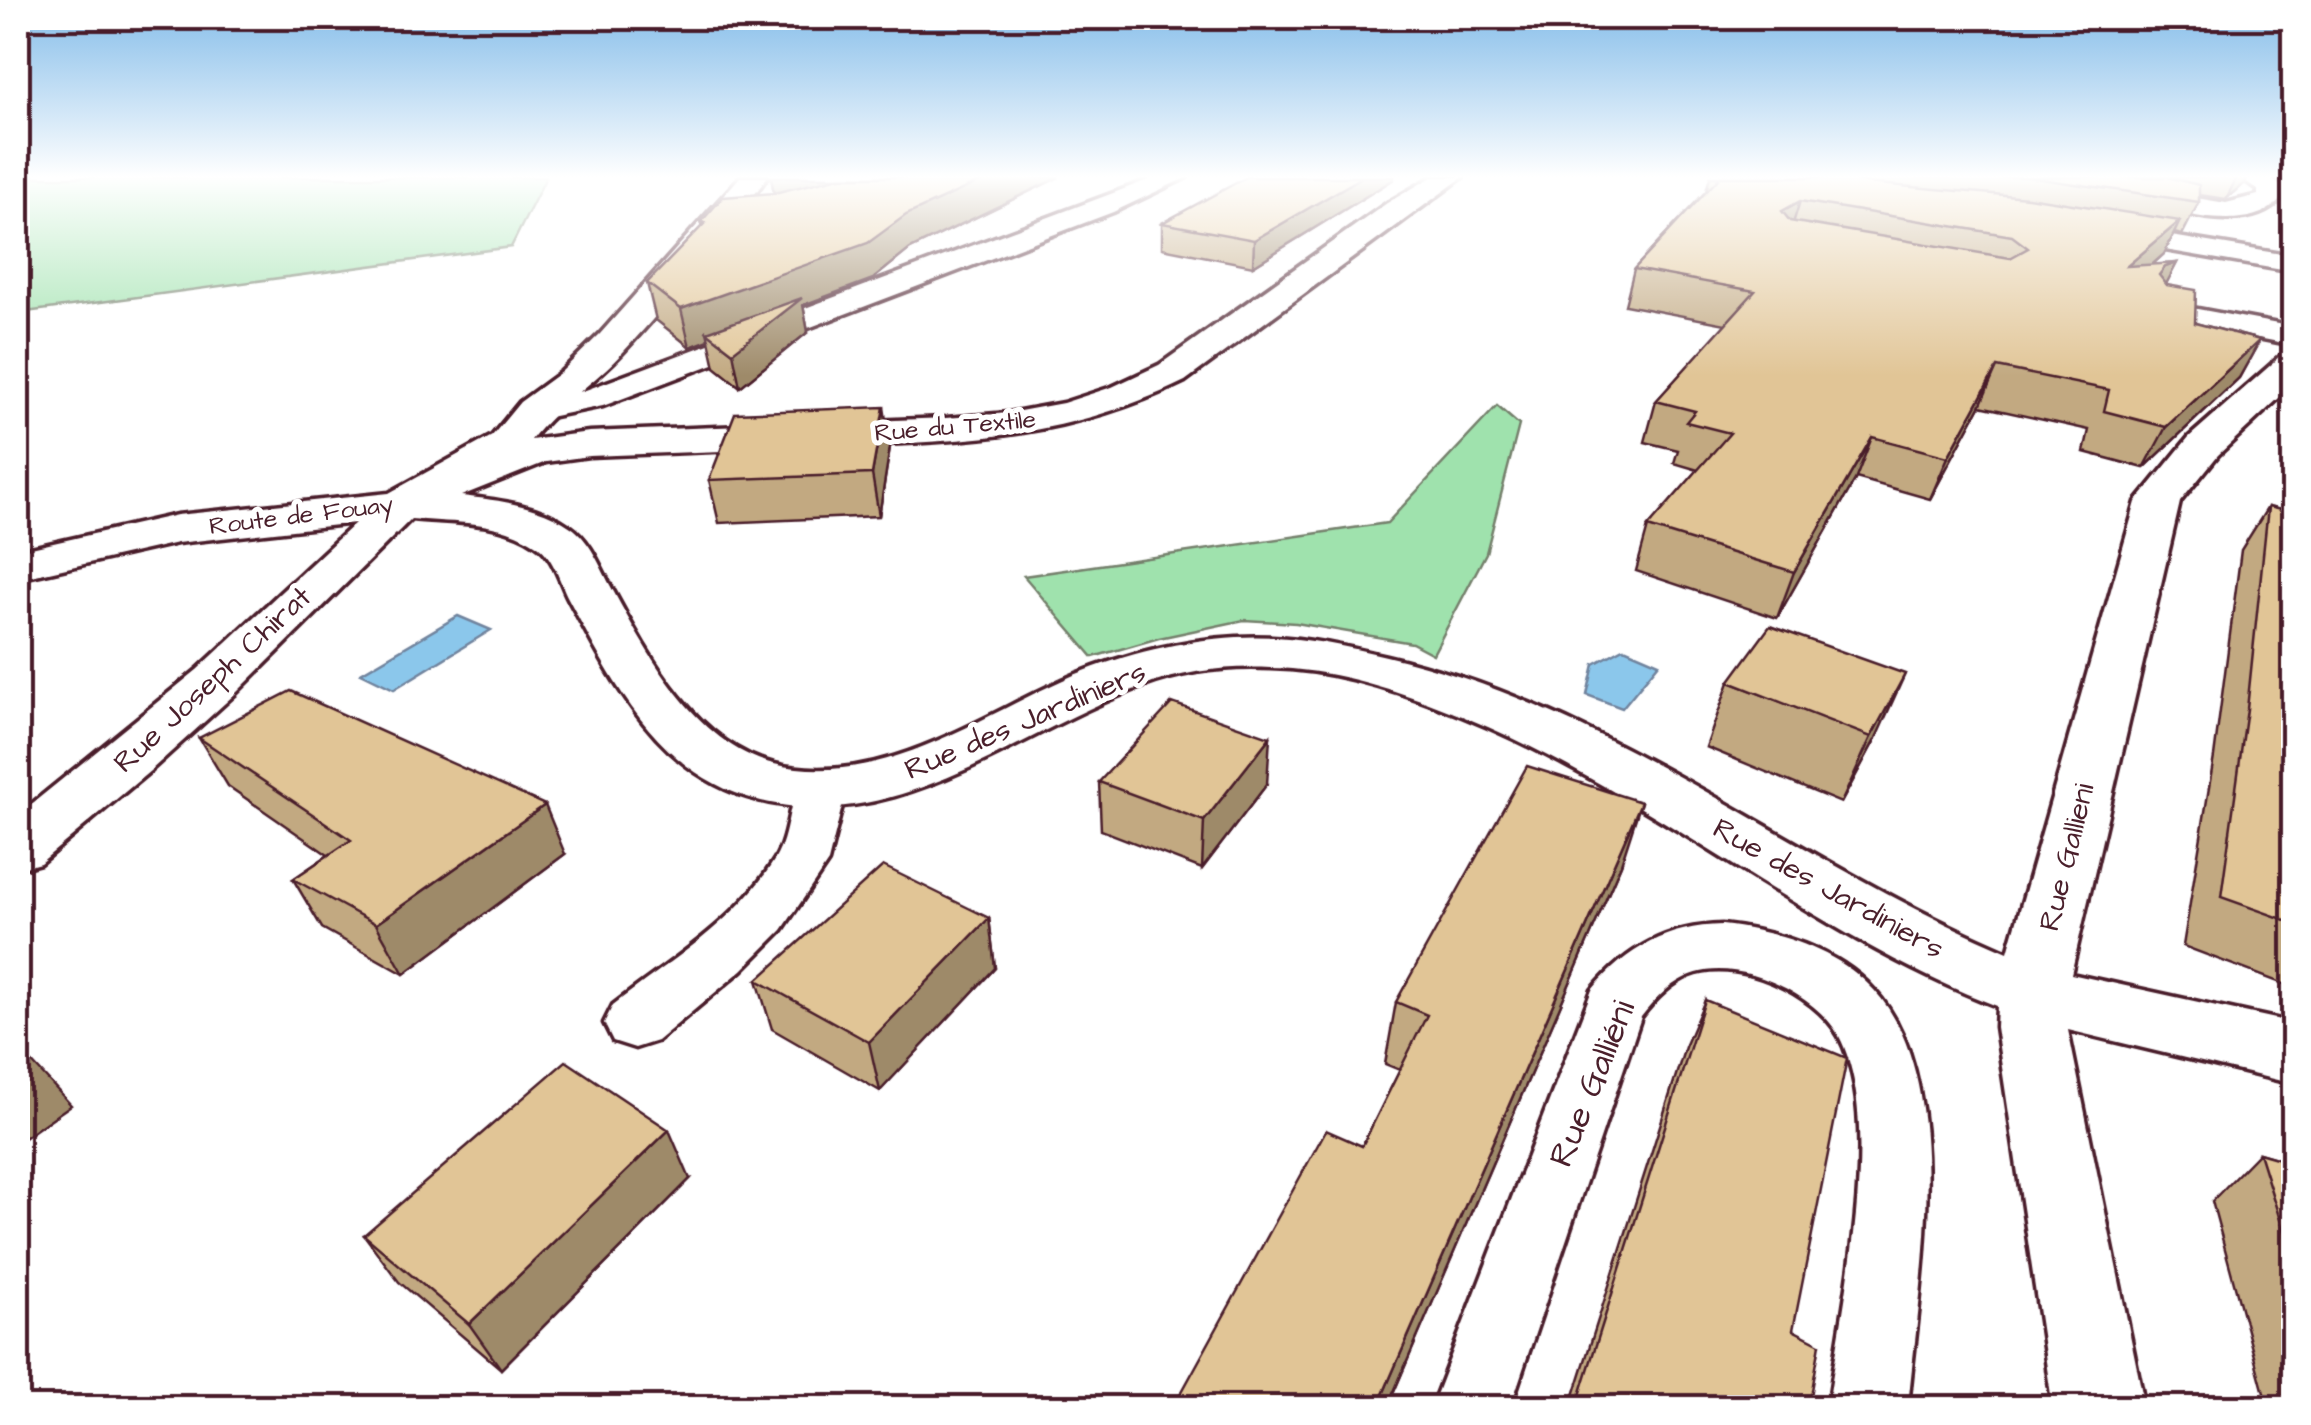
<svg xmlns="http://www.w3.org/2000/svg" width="2311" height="1425" font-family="'Architects Daughter',sans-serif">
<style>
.green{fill:#9fe2ad;stroke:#74806c;stroke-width:2.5}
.water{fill:#8bc7eb;stroke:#71849e;stroke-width:2.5}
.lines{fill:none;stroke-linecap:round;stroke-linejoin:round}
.lane-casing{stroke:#4a1f2b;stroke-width:7}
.street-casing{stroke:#4a1f2b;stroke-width:7}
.lane{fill:#fff;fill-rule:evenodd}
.street{fill:#fff;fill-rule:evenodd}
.wall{fill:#c2a981;stroke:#4a1f2b;stroke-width:2.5}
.shaded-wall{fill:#9e8a69;stroke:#4a1f2b;stroke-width:2.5}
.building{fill:#e1c596;stroke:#4a1f2b;stroke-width:2.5;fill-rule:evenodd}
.labels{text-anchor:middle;stroke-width:10;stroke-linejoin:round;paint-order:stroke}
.far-street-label{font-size:25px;fill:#4a1f2b;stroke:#fff}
.street-label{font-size:30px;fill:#4a1f2b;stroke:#fff}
.near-street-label{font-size:35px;fill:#4a1f2b;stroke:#fff}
</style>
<rect width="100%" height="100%" fill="#fff"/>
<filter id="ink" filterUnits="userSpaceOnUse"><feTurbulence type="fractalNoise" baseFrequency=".01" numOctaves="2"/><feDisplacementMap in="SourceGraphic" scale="20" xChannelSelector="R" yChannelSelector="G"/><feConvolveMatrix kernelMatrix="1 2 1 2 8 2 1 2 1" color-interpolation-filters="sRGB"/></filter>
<g filter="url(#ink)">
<!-- green -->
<g class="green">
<path d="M 18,177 L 546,177 L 511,247 L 18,313 Z"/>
<path d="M 1497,406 L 1519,425 L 1486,553 L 1433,654 L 1412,643 L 1296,623 L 1244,620 L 1159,638 L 1093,657 L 1024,576 L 1387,523 Z"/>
</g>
<!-- water -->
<g class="water">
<path d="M 458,616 L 491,630 L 394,689 L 361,673 Z"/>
<path d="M 1624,648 L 1659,663 L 1622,708 L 1587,695 L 1594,664 Z"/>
</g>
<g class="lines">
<!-- lane casing -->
<g class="lane-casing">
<g id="lane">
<path d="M 1156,177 L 1187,177 L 1113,212 L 603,406 L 534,420 L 522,417 L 517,410 L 522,403 L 583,391 Z"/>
<path d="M 2137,177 L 2162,177 L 2153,187 L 2155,191 L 2226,203 L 2258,195 L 2258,190 L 2240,177 L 2268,177 L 2282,187 L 2282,198 C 2250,236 2177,213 2138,201 L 2128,186 Z"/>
<path d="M 2104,225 L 2294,256 L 2294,272 L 2095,238 L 2091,233 L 2095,228 Z"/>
<path d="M 2160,302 L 2294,327 L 2294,345 L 2150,317 L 2145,311 L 2150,305 Z"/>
<path d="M 820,773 L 838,778 L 846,790 L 828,862 L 782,930 L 742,970 L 657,1041 L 635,1048 L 613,1041 L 604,1023 L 613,1005 C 668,962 738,921 775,859 C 790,834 787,802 802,778 Z"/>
<path d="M 1722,925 C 1775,931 1837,949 1874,990 C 1959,1083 1918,1292 1908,1408 L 1828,1408 C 1841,1311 1885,1123 1839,1036 C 1823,1007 1785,984 1753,975 C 1701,961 1673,976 1641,1017 L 1510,1408 L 1431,1408 L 1592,990 C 1627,948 1668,926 1722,925 Z"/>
</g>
</g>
<!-- street casing -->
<g class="street-casing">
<path id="street" d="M 740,177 L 767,177 C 728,233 671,300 625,350 C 595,383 557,406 531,440 L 589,432 L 946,418 L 1009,413 L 1063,403 L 1112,387 L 1159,365 L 1387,203 L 1432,177 L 1463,177 L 1185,381 C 1066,439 964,441 834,446 C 753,450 671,453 589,456 L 546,462 L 461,496 C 497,500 540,505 571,527 C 590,540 600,566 610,585 C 646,651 694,744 774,764 C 880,790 981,715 1074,675 C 1125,654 1182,640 1237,637 C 1288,634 1336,644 1386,656 C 1614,708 1796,863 2008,952 L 2136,502 L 2189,437 L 2281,356 L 2294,353 L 2294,384 L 2218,455 L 2180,502 L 2071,974 L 2294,1023 L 2294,1084 L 2068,1030 L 2145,1408 L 2053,1408 L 1996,1027 L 1997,1006 C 1802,932 1639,781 1439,707 C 1385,686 1329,669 1270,668 C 1228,666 1184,671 1144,686 C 1014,732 893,842 747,797 C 654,768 611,678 568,598 C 559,580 553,555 535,544 C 499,520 453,523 411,519 L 235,694 L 150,771 L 40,863 L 18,869 L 18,815 L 197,670 L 355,523 L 177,543 L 18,579 L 18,551 L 177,515 L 389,493 L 492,436 L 520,402 L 561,372 L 600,334 Z"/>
</g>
<!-- lane -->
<use href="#lane" class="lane"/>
<!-- street -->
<use href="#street" class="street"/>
</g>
<!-- wall -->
<g class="wall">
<path d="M 771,177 L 1059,177 L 910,249 L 873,279 L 803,305 L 808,332 L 740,387 L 715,367 L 709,340 L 690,347 L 656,320 L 647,283 L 702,226 L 701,222 L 774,193 Z"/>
<path d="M 1710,177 L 2247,177 L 2243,184 L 2226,199 L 2199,195 L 2199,202 L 2182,235 L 2174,233 L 2164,254 L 2152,265 L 2177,263 L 2166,283 L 2195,323 L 2260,340 L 2239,378 L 2144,468 L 2084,452 L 2089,430 L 1980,406 L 1930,499 L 1856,478 L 1777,618 L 1636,571 L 1648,527 L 1698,470 L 1674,463 L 1678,450 L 1645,442 L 1656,401 L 1726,324 L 1625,305 L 1634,269 L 1706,191 Z"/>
<path d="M 1394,179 L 1253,266 L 1162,248 L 1162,223 Z"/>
<path d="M 890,447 L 879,516 L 719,523 L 709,480 Z"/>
<path d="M 2268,507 L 2294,513 L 2294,988 L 2183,946 L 2214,757 L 2241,550 Z"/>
<path d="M 1729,682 L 1876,738 L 1841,803 L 1706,747 Z"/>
<path d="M 199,738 L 565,854 L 404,974 L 322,928 L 293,879 L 328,855 L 228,786 Z"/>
<path d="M 1099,782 L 1267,784 L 1202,869 L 1101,830 Z"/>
<path d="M 1621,864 L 1387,1408 L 1173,1408 L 1362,1146 L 1400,1070 L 1385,1064 L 1396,1002 Z"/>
<path d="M 989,918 L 995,968 L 880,1091 L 772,1029 L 757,980 Z"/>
<path d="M 1705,1000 L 1793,1330 L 1809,1408 L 1570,1408 L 1685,1047 Z"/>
<path d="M 2259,1153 L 2290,1162 L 2294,1159 L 2294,1408 L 2268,1408 L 2212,1201 Z"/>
<path d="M 690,1179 L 501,1369 L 399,1282 L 364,1235 Z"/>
</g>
<!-- shaded-wall -->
<g class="shaded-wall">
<path d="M 771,177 L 894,177 L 775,199 Z"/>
<path d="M 990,177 L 1059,177 L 910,249 L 873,279 L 803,305 L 808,332 L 740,387 L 733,352 L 707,332 L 709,340 L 690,347 L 681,309 Z"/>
<path d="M 1362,177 L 1394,177 L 1394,179 L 1253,266 L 1254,240 Z"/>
<path d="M 2237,177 L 2247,177 L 2243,184 L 2226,199 Z"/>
<path d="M 1800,201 L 1790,233 L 1782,211 Z"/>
<path d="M 2180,221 L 2164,254 L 2110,302 L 2127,266 Z"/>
<path d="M 2177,263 L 2159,298 L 2159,275 L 2165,267 Z"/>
<path d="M 2260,340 L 2239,378 L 2144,468 L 2166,427 Z"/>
<path d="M 1997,367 L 1980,406 L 1930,499 L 1948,457 Z"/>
<path d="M 884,407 L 890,447 L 879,516 L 872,474 Z"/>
<path d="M 1872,437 L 1856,478 L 1777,618 L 1794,572 Z"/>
<path d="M 1905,674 L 1876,738 L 1841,803 L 1871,737 Z"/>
<path d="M 1270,737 L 1267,784 L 1202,869 L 1204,821 Z"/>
<path d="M 1641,802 L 1621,864 L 1387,1408 L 1377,1408 Z"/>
<path d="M 545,805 L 565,854 L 404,974 L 376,924 Z"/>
<path d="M 989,918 L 995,968 L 880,1091 L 869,1042 Z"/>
<path d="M 26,1056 L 71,1105 L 18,1142 L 18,1062 Z"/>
<path d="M 669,1130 L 690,1179 L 501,1369 L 469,1324 Z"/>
</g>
<!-- building -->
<g class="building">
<path d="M 840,177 L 990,177 L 906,215 L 868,243 L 681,309 L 647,283 L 705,223 L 701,222 L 723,197 L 774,193 Z"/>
<path d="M 1247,177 L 1362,177 L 1254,240 L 1162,223 Z"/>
<path d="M 1720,177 L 1837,177 L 1866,183 L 2028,197 L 2180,221 L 2127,266 L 2177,263 L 2165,267 L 2159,275 L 2167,285 L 2196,290 L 2195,323 L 2260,340 L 2166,427 L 2104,411 L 2109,390 L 1997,367 L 1948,457 L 1872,437 L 1794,572 L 1648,527 L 1730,433 L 1686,422 L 1695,411 L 1656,401 L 1755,291 L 1634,269 ZM 1800,201 L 2012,236 L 2028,248 L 2010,258 L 1790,221 L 1782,211 Z"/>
<path d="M 2027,177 L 2167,177 L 2199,185 L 2199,202 Z"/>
<path d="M 802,298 L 733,352 L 707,332 Z"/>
<path d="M 884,407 L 872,474 L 709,480 L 735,413 Z"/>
<path d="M 2268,507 L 2294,513 L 2294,923 L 2221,897 L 2247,709 Z"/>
<path d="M 1770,626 L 1905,674 L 1871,737 L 1729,682 Z"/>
<path d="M 291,691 L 545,805 L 376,924 L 293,879 L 351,840 L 199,738 Z"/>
<path d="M 1172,703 L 1270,737 L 1204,821 L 1099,782 Z"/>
<path d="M 1527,766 L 1641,802 L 1377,1408 L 1173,1408 L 1326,1130 L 1362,1146 L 1427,1015 L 1396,1002 Z"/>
<path d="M 883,866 L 989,918 L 869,1042 L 757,980 Z"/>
<path d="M 1705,1000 L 1847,1058 L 1793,1330 L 1820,1344 L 1809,1408 L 1576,1408 Z"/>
<path d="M 18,1048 L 26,1056 L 18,1062 Z"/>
<path d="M 566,1061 L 669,1130 L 469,1324 L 364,1235 Z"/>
<path d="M 2259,1153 L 2294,1163 L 2294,1264 Z"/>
</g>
</g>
<!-- sky -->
<linearGradient id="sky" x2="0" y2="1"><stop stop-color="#83bce9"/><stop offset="0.47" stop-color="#fff"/><stop offset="1" stop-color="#fff" stop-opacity="0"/></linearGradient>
<rect width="2311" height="376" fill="url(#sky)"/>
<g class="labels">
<!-- far-street labels -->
<g class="far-street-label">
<text transform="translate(955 425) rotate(-5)" y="9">Rue du Textile</text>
<text transform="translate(301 514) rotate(-7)" y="9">Route de Fouay</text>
</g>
<!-- street labels -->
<g class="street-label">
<text transform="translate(212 679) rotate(-43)" y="10">Rue Joseph Chirat</text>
<text transform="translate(1025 720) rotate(-23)" y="10">Rue des Jardiniers</text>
<text transform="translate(2066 857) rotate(-76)" y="10">Rue Gallieni</text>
<text transform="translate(1829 888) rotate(29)" y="10">Rue des Jardiniers</text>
</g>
<!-- near-street labels -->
<g class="near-street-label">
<text transform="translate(1591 1083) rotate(-68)" y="12">Rue Galliéni</text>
</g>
</g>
<!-- margin -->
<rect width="2311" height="1425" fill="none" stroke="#fff" stroke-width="60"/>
<rect x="30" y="30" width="2251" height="1365" fill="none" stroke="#4a1f2b" stroke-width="4" filter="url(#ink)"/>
</svg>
